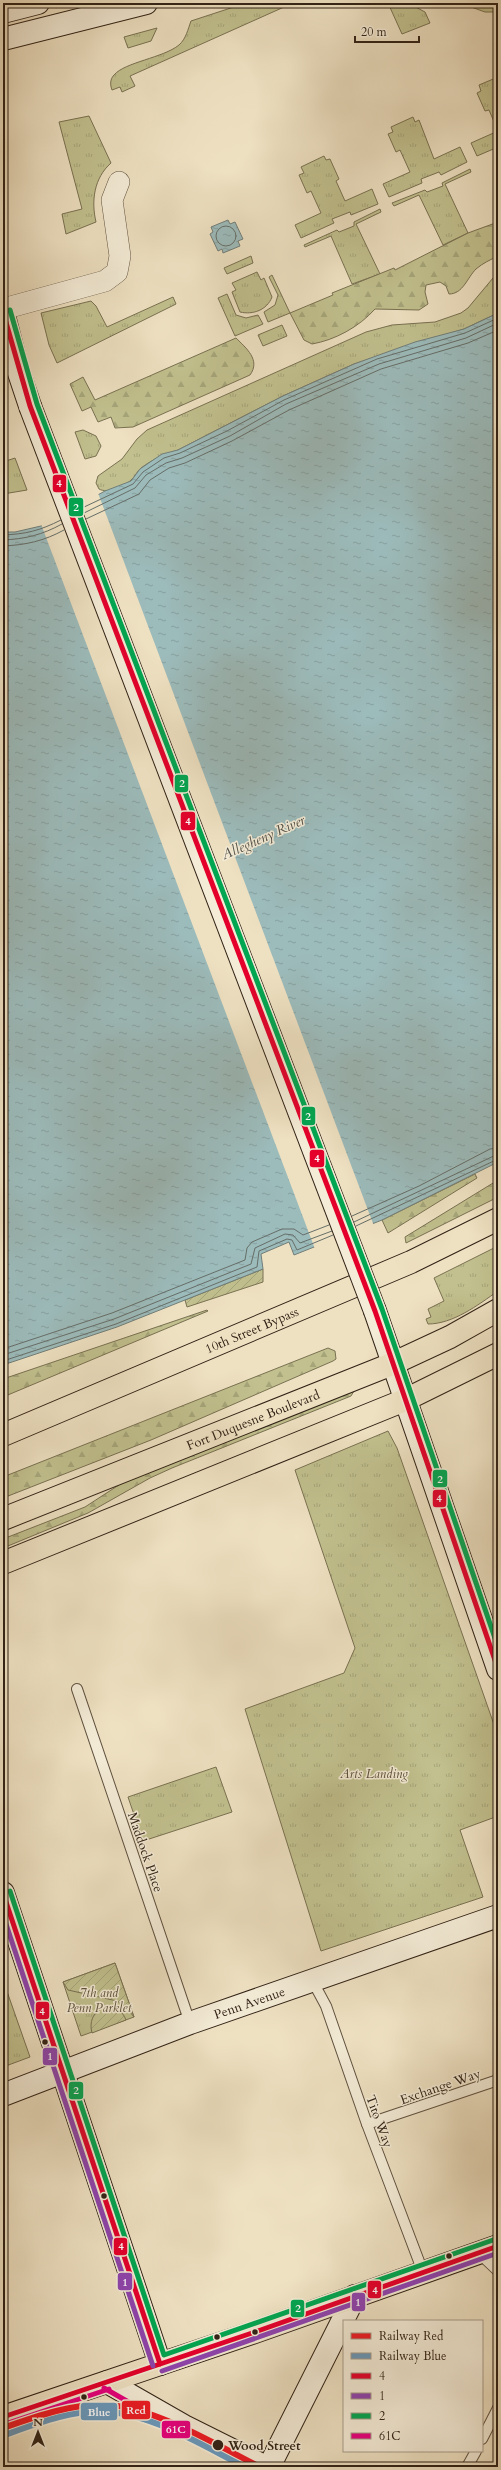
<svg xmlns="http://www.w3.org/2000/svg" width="501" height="2470" font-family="Cardo,serif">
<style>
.grass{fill:url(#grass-tufts);stroke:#797152}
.forest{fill:url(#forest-firs);stroke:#797152}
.garden{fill:url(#garden-furrows);stroke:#797152}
.water{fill:url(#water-ripples);stroke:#717e79}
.pier{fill:#eee1c2}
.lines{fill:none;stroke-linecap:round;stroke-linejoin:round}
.shore{stroke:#666e68;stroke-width:1}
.lane-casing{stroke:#605241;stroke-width:12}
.street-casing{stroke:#605241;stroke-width:22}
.secondary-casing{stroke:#312216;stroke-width:24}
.primary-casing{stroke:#312216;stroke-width:24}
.lane{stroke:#f4ecd7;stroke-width:10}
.street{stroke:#f4ecd7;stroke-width:21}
.secondary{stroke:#f4ecd7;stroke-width:22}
.primary{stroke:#eee1c2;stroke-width:22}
.secondary-bridge-casing{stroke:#312216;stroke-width:24;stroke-linecap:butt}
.secondary-bridge{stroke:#f4ecd7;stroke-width:22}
.bus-1-casing{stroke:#f4ecd7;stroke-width:8}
.bus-2-casing{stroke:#f4ecd7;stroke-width:8}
.bus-3-casing{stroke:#f4ecd7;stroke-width:8}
.bus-4-casing{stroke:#f4ecd7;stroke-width:8}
.bus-1{stroke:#e4002b;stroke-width:5}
.bus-2{stroke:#8e44ad;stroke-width:5}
.bus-3{stroke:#00a651;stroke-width:5}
.bus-4{stroke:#e5007d;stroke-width:5}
.rail-1-casing{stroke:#f4ecd7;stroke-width:9}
.rail-2-casing{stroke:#f4ecd7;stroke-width:9}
.rail-1{stroke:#ec1b24;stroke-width:6}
.rail-2{stroke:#6998bb;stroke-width:6}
.bus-dot{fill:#312216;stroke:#f4ecd7;stroke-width:1.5}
.labels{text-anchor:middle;stroke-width:3;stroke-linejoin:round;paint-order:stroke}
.street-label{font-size:13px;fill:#312216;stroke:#f4ecd7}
.park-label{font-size:13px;font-style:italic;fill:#5c513a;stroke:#f4ecd7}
.stop-label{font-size:13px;font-weight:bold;fill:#312216;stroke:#f4ecd7;text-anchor:start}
.water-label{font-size:14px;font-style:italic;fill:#515048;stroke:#f4ecd7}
.line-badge{stroke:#f4ecd7;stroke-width:1.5}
.badge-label{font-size:11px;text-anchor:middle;font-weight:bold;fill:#fff}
</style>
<defs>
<pattern id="grass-tufts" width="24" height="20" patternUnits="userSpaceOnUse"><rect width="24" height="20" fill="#c1c08e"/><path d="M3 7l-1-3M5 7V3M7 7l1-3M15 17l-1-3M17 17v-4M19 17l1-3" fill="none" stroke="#a6a57a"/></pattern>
<pattern id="forest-firs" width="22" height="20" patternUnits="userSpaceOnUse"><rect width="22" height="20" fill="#c1c08e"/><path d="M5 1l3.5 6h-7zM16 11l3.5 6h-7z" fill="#a6a57a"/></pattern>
<pattern id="garden-furrows" width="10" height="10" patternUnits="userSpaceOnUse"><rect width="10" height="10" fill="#c1c08e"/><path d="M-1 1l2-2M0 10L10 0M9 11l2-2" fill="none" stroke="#a6a57a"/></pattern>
<pattern id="water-ripples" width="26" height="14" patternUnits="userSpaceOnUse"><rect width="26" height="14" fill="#9cbbbb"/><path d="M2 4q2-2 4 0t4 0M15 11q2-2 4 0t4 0" fill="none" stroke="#87a0a0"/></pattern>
</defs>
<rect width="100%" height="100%" fill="#eee1c2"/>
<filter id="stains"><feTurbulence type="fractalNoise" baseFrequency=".005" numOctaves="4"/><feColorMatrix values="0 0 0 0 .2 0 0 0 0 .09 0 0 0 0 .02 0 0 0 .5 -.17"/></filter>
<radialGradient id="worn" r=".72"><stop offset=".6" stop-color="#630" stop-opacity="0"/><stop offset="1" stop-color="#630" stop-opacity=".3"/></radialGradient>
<!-- grass -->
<g class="grass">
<path d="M 246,3 L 293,3 L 130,76 L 135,86 L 122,92 L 120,87 L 112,90 C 110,85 110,79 114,75 C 125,62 163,58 179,45 C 186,39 188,29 191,21 Z"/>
<path d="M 388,3 L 408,3 L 425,12 L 430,23 L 402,34 Z"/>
<path d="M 460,3 L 498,3 L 498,12 L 485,12 Z"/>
<path d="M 157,28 L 151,41 L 128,48 L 124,37 Z"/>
<path d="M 498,77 L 498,131 L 489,110 L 485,111 L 477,93 L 481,91 L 479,85 Z"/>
<path d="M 89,116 L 111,163 C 94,178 91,201 96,222 L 66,234 L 62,214 L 82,209 L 59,122 Z"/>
<path d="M 413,117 L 415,122 L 419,120 L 434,159 L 460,147 L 467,162 L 441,175 L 439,172 L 421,179 L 422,183 L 389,197 L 383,184 L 410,172 L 400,150 L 396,152 L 388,134 L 393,132 L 391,127 Z"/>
<path d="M 498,131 L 498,147 L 477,156 L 471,143 Z"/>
<path d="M 324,156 L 326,160 L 330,159 L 339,179 L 336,181 L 345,201 L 372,189 L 378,204 L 351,215 L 350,212 L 332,219 L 334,223 L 301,238 L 295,225 L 321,213 L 311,191 L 307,193 L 299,175 L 304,173 L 301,167 Z"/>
<path d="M 470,169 L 471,172 L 445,184 L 468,233 L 443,245 L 419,195 L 394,206 L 392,203 L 425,190 L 427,192 L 443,186 L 442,183 Z"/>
<path d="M 380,209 L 381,212 L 356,224 L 380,274 L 352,284 L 331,236 L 305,247 L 304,245 L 337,230 L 339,232 L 354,226 L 354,222 Z"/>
<path d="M 251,256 L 253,263 L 227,274 L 224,268 Z"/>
<path d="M 257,272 L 261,280 L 264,278 L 272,297 C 267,310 253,315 240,312 L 232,292 L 236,290 L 232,283 Z"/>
<path d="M 498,272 L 498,313 L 464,329 L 354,364 L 283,396 L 178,450 C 165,454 153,459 141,468 C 137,471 135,477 131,480 C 124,487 108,494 99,489 L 96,483 L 98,476 L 122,459 L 137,439 L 147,430 L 366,332 L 392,325 L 435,322 L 461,313 L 468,308 Z"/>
<path d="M 272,275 L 290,313 L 268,322 L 264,312 L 275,305 L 278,295 L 269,277 Z"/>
<path d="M 227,294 L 236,315 L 246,318 L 258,315 L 263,324 L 235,336 L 218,298 Z"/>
<path d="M 173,297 L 176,304 L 57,363 L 49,345 L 41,313 L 91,301 L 96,306 L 107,327 Z"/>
<path d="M 282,325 L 287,336 L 263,346 L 258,335 Z"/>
<path d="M 83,430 L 96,436 L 101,446 L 96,456 L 85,459 L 75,432 Z"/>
<path d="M 15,458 L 27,490 L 3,494 L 3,462 Z"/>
<path d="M 498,1246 L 498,1291 C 478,1305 453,1324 428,1324 L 426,1319 L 431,1317 L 428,1309 L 444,1301 L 434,1278 Z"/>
<path d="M 388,1431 L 397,1448 L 498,1736 L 498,1816 L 460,1830 L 483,1897 L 321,1951 L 245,1709 L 344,1673 L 355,1648 L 295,1470 Z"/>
<path d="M 216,1767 L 232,1812 L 143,1841 L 128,1797 Z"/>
<path d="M 115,1963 L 134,2017 L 81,2036 L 63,1982 Z"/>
<path d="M 3,1980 L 30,2057 L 3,2067 Z"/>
</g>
<!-- forest -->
<g class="forest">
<path d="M 498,222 L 498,256 C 490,260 483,263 476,269 C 467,278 463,294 449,294 L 446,286 L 440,282 L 426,285 L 425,292 L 428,304 L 419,310 L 375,309 C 359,327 335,340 312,344 L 304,340 L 290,313 L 333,295 L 332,293 L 394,268 L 395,270 L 468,233 Z"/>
<path d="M 236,338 C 246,348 261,360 250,375 L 133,427 L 115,428 L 111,417 L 98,422 L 91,407 L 82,411 L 70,384 L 83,377 L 95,400 Z"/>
<path d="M 475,1174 L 477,1178 L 388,1233 L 382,1220 Z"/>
<path d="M 498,1180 L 498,1197 L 406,1243 L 405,1237 Z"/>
<path d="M 207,1310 L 208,1311 L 3,1397 L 3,1379 Z"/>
<path d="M 328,1348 L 335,1351 L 336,1359 L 333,1361 L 151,1440 L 3,1498 L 3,1477 Z"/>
<path d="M 354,1391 L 351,1396 L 172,1468 L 150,1478 L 88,1513 L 3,1548 L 3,1539 L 85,1507 L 125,1481 Z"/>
</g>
<!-- garden -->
<g class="garden">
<path d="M 263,1269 L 263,1282 L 187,1307 L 185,1300 Z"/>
<path d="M 115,1963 L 134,2017 L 126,2007 L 117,2001 L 68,1990 L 63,1982 Z"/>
<path d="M 102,2007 C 113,2006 122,2009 126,2020 L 92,2033 C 89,2022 93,2013 102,2007 Z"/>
</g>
<!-- water -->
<g class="water">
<path d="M 228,220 L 230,224 L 235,222 L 243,239 L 238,241 L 240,246 L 223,253 L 222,249 L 218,251 L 210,234 L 213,232 L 211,227 Z"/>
<path d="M 498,313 L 498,1162 L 382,1220 L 294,1255 L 289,1242 L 261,1254 L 263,1269 L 117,1327 L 3,1365 L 3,532 L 15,532 L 41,526 L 105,491 L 131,481 L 140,469 L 162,454 L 178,450 L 283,396 L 354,364 L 415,342 L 464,329 Z"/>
</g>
<!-- pier -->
<path class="pier" d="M 98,493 L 374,1226 L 315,1249 L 41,524 Z"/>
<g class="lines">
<!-- shore -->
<g class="shore">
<circle cx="226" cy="236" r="10"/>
<path d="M 82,508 L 133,484 L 143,472 L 164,458 L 180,453 L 227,431 L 284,400 L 377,359 L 465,333 L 498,318"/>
<path d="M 84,513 L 135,488 L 146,475 L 166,463 L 182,458 L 230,436 L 286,404 L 379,364 L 466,338 L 498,323"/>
<path d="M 86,519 L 139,494 L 150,480 L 169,468 L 185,463 L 232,441 L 289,410 L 381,369 L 468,343 L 498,330"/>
<path d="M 3,535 C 26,534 39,531 61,520"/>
<path d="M 3,540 C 25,539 42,535 62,524"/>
<path d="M 3,546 C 26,545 44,541 64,530"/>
<path d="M 352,1216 L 419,1186 L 490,1149 L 498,1148"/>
<path d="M 354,1222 L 498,1154"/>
<path d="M 356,1226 L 498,1159"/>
<path d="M 3,1349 L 112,1313 L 245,1260 L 247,1248 L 252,1242 L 282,1229 L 294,1229 L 303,1235 L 329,1225"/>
<path d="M 3,1355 L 114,1319 L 251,1264 L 255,1248 L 285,1234 L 293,1235 L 300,1243 L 332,1231"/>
<path d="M 3,1361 L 116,1324 L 257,1267 L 259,1251 L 287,1239 L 292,1240 L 297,1250 L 333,1235"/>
</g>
<!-- lane casing -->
<g class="lane-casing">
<g id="lane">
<path d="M 77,1689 L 190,2023"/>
<path d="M 312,1980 L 326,2006 L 367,2124 L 423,2272"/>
<path d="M 367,2124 L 498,2080"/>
<path d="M 478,2252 L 498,2271"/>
<path d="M 482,2439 L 498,2408"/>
<path d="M 467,2467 L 476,2451"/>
</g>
</g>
<!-- street casing -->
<g class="street-casing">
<path id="street" d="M 3,309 L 105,281 L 117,272 L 120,256 L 112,200 L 119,182"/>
</g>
<!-- secondary casing -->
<g class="secondary-casing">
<g id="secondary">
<path d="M 3,12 L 38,3"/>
<path d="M 3,39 L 146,3"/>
<path d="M 3,312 L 18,370 L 30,406"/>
<path d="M 375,1311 L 498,1669"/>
<path d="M 3,1893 L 160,2364"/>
<path id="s1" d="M 3,2095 L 190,2023 L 498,1916"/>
<path d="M 107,2382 L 184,2426 L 266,2467"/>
<path d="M 269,2467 L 355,2296"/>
</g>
</g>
<!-- primary casing -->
<g class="primary-casing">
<g id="primary">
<path id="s2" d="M 3,1435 L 411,1262 L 498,1219"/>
<path id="s3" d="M 3,1519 L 392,1364 L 450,1337 L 498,1310"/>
<path d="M 3,1563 L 405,1400 L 498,1354"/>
<path d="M 3,2417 L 255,2332 L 498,2246"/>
</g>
</g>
<!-- lane -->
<use href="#lane" class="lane"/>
<!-- street -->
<use href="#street" class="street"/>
<!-- secondary -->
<use href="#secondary" class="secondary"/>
<!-- primary -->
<use href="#primary" class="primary"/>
<!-- secondary-bridge casing -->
<g class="secondary-bridge-casing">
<path id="secondary-bridge" d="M 30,406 L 375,1311"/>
</g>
<!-- secondary-bridge -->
<use href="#secondary-bridge" class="secondary-bridge"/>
<!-- bus-1 casing -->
<g class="bus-1-casing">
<g id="bus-1">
<path d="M 3,312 L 30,406 L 375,1311 L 498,1669"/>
<path d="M 3,1893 L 160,2364"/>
<path d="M 3,2417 L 255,2332 L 498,2246"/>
</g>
</g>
<!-- bus-2 casing -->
<g class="bus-2-casing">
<g id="bus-2">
<path d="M 3,1915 L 153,2366"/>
<path d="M 162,2371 L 498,2253"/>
</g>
</g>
<!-- bus-3 casing -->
<g class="bus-3-casing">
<g id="bus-3">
<path d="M 10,310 L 37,404 L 382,1309 L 498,1647"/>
<path d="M 10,1891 L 164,2355 L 496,2239"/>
</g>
</g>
<!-- bus-4 casing -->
<g class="bus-4-casing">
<g id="bus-4">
<path d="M 104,2388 L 181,2432 L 250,2467"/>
<path d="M 5,2424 L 109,2389"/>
</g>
</g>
<!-- bus-1 -->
<use href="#bus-1" class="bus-1"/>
<!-- bus-2 -->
<use href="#bus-2" class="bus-2"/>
<!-- bus-3 -->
<use href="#bus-3" class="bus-3"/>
<!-- bus-4 -->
<use href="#bus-4" class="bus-4"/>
<!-- rail-1 casing -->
<g class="rail-1-casing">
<path id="rail-1" d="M 3,2428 C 37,2416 73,2403 109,2405 C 156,2408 218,2446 260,2467"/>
</g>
<!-- rail-2 casing -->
<g class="rail-2-casing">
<path id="rail-2" d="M 5,2435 C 38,2423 74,2409 109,2412 C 154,2415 205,2447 245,2467"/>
</g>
<!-- rail-1 -->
<use href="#rail-1" class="rail-1"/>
<!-- rail-2 -->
<use href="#rail-2" class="rail-2"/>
</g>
<!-- markers -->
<g class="bus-dot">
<circle cx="45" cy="2042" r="3.5"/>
<circle cx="104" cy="2196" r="3.5"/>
<circle cx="449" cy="2256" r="3.5"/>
<circle cx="255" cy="2332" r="3.5"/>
<circle cx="217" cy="2337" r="3.5"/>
<circle cx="84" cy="2397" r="3.5"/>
<circle cx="218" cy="2445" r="6"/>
</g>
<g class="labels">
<!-- street labels -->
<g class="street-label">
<text dy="5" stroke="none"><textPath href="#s2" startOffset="270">10th Street Bypass</textPath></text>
<text dy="5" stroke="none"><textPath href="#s3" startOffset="269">Fort Duquesne Boulevard</textPath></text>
<text transform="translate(146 1852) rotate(71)" y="5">Maddock Place</text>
<text dy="5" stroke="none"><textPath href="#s1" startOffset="263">Penn Avenue</textPath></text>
<text transform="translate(440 2086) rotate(-19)" y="5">Exchange Way</text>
<text transform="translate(380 2121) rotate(70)" y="5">Tito Way</text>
</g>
<!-- park labels -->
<g class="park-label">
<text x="374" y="1778">Arts Landing</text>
<text x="99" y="1997">7th and<tspan x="99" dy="15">Penn Parklet</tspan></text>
</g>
<!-- stop labels -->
<g class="stop-label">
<text x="228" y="2450">Wood Street</text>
</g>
<!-- water labels -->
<g class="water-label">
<text transform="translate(263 837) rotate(-24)" y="5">Allegheny River</text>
</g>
</g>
<g class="line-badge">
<rect x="52" y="474" width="15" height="19" rx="4" fill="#e4002b"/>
<rect x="68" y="497" width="16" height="20" rx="4" fill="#00a651"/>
<rect x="174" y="774" width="15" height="19" rx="4" fill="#00a651"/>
<rect x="180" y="811" width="16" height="20" rx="4" fill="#e4002b"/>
<rect x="301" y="1106" width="15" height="20" rx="4" fill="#00a651"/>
<rect x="309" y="1149" width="16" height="19" rx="4" fill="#e4002b"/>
<rect x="432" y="1469" width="16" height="19" rx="4" fill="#00a651"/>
<rect x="432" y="1489" width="15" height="19" rx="4" fill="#e4002b"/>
<rect x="35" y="2001" width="15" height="19" rx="4" fill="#e4002b"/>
<rect x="42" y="2047" width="16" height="19" rx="4" fill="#8e44ad"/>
<rect x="68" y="2081" width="16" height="19" rx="4" fill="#00a651"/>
<rect x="113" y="2237" width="15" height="19" rx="4" fill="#e4002b"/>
<rect x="117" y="2272" width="16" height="19" rx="4" fill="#8e44ad"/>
<rect x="367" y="2280" width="15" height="19" rx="4" fill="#e4002b"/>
<rect x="351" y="2292" width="15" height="20" rx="4" fill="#8e44ad"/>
<rect x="290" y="2299" width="15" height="19" rx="4" fill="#00a651"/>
<rect x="121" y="2400" width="30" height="20" rx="4" fill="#ec1b24"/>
<rect x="80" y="2402" width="38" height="19" rx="4" fill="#6998bb"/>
<rect x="161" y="2420" width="30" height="19" rx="4" fill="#e5007d"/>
</g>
<g class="badge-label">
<text x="59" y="487">4</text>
<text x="76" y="511">2</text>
<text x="182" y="787">2</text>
<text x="188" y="825">4</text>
<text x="308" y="1120">2</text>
<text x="317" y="1162">4</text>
<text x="440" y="1483">2</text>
<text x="439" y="1502">4</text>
<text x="42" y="2015">4</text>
<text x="50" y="2060">1</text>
<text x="76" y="2094">2</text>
<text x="121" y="2250">4</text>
<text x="125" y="2286">1</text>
<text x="375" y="2294">4</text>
<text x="358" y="2306">1</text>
<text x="298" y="2312">2</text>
<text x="136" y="2414">Red</text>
<text x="99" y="2416">Blue</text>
<text x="176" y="2433">61C</text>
</g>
<!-- margin -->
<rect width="501" height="2470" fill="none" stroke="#eee1c2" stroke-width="16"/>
<rect x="4" y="4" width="493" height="2462" fill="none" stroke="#312216" stroke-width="2"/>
<rect x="8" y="8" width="485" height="2454" fill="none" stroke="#312216"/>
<!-- legend -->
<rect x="343" y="2320" width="140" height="132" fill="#f4ecd7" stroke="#a69b8a"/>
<rect x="351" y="2333" width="20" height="6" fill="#ec1b24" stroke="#a69b8a"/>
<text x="379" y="2340" font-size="12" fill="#312216">Railway Red</text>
<rect x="351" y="2353" width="20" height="6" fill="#6998bb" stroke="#a69b8a"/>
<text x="379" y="2360" font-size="12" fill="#312216">Railway Blue</text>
<rect x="351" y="2373" width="20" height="6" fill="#e4002b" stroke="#a69b8a"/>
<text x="379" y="2380" font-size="12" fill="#312216">4</text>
<rect x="351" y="2393" width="20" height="6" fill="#8e44ad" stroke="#a69b8a"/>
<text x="379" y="2400" font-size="12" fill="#312216">1</text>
<rect x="351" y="2413" width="20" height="6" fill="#00a651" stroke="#a69b8a"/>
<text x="379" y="2420" font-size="12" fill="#312216">2</text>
<rect x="351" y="2433" width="20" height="6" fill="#e5007d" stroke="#a69b8a"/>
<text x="379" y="2440" font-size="12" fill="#312216">61C</text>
<!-- north arrow -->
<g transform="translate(38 2432)" stroke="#f4ecd7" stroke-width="3" paint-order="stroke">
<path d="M0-3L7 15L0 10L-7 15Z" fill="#312216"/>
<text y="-6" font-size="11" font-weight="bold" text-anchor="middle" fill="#312216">N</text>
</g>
<!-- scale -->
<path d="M355 36v6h64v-6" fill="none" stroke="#312216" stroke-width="2"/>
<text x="361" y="36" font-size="12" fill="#312216" stroke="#f4ecd7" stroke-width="3" paint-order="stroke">20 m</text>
<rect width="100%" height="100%" filter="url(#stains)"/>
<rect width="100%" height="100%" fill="url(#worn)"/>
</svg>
